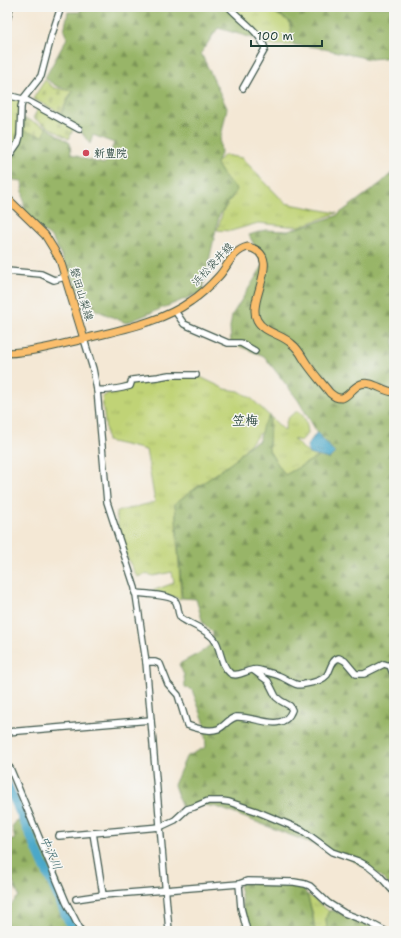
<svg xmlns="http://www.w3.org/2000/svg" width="401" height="938" font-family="'Shantell Sans','Klee One',sans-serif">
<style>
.grass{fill:url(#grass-tufts);stroke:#708855}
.forest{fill:url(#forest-firs);stroke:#5c794e}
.cemetery{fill:url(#cemetery-stones);stroke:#708855}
.water{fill:url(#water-ripples);stroke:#35727e}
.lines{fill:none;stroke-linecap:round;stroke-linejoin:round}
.river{stroke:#4ba8c9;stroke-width:9}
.minor-casing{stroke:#3f574c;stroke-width:8}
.major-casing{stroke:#3f574c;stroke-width:9}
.minor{stroke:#fff;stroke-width:5.5}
.major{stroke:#fabe6d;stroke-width:7}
.poi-dot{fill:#d1495b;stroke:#f6f6f2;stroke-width:1.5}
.labels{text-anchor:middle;stroke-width:3;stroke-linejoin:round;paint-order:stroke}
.poi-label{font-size:11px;font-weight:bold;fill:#1f3d34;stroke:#f6f6f2;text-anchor:start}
.street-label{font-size:11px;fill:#1f3d34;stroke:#f6f6f2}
.water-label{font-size:12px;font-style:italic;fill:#2c5d61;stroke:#f6f6f2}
.quarter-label{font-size:13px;font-weight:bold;fill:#1f3d34;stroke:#f6f6f2}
</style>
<defs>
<pattern id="grass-tufts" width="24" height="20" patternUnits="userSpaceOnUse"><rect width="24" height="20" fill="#c0d376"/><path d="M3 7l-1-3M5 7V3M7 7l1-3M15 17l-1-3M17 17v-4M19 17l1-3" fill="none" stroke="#a5b667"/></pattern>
<pattern id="forest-firs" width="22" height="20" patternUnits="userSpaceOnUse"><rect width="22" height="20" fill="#98b567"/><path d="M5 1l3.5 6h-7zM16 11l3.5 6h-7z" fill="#7b9456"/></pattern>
<pattern id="cemetery-stones" width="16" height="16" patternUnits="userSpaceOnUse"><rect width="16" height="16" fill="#c0d376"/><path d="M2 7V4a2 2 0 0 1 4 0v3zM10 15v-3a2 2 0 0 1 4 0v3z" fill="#a5b667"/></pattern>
<pattern id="water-ripples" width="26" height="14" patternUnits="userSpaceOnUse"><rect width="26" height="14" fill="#4ba8c9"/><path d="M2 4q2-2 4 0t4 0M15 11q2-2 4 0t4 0" fill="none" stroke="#3e8aa4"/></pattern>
</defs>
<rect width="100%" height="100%" fill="#f6f6f2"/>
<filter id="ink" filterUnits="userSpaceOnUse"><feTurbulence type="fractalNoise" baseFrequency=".025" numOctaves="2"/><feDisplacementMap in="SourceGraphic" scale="8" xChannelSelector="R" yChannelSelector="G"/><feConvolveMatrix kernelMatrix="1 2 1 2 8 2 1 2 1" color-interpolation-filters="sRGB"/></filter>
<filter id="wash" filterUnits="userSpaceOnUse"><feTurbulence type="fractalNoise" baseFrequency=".012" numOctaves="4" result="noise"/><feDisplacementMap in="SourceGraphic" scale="16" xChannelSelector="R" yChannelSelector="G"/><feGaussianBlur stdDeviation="0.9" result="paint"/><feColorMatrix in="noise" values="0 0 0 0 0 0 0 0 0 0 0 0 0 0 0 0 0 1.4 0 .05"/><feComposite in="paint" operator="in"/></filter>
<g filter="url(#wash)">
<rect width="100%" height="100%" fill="#f4e8d5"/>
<!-- grass -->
<g class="grass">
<path d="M 229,7 L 267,7 L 270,10 L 289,21 L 294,45 L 264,46 Z"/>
<path d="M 7,96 L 22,100 L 20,119 L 14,149 L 7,151 Z"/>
<path d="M 224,155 L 242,158 L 285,203 L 337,213 L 298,227 L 258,223 L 231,231 L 217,230 L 223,211 L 237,190 L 226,179 L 216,163 Z"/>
<path d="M 196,375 L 225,389 L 239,391 L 251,398 L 285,431 C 285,420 288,416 298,411 C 306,417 307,424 308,433 L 301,441 L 293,439 L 309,454 L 319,456 L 285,475 L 269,451 L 269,416 L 262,431 L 234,461 L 175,503 L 181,599 L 152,591 L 174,583 L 172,572 L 153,576 L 148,574 L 137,577 L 121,545 L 116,512 L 155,502 L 146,450 L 107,441 L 102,397 L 132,380 Z"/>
<path d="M 307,894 L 329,911 L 326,918 L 327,931 L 315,931 L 313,914 Z"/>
</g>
<!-- forest -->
<g class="forest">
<path d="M 81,7 L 227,7 L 263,41 L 218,28 L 201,53 L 227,108 L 220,142 L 221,154 L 216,163 L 226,179 L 237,189 L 219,216 L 202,292 L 126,323 L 96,310 L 79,292 L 53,239 L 25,216 L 22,181 L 7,179 L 7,161 L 14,149 L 20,119 L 26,119 L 24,130 L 43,136 L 46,127 L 70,143 L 71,154 L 88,160 L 104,164 L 108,159 L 114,143 L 93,135 L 90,144 L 79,129 L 59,118 L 73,91 L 56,86 L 45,78 L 67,38 L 64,31 L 68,12 L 80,12 Z"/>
<path d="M 267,7 L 394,7 L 394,57 L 370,59 L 315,47 L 294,45 L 289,21 L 270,10 Z"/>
<path d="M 394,171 L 394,391 L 372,385 L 364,388 L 394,391 L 394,890 L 379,875 L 345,856 L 217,807 L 196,804 L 183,811 L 174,785 L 186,757 L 206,747 L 204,721 L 192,690 L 185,687 L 184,675 L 179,664 L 203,651 L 211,644 L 213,633 L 203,623 L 196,599 L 182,598 L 175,503 L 234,461 L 250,445 L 259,441 L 263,425 L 270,415 L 269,451 L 285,475 L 319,456 L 329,459 L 335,453 L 317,432 L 298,400 L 264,356 L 231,343 L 230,327 L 232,315 L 264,264 L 249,235 L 265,230 L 288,231 L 336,216 L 381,183 Z"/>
<path d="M 16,821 L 35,825 L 79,931 L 7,931 L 7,909 L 19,896 L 10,876 L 7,876 L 7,839 L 15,840 L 12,827 Z"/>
<path d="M 251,881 L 301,883 C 310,899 312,913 315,931 L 247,931 L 239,884 Z"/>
<path d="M 332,910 L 361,922 L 380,931 L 335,931 L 335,929 L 327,931 L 326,918 L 329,911 Z"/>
</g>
<!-- cemetery -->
<g class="cemetery">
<path d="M 45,80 L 54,88 L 72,91 L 61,113 L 33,99 Z"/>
<path d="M 38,109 L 74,127 L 69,139 L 33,118 Z"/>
<path d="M 26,119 L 46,127 L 44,136 L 24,131 Z"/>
</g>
<!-- water -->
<path class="water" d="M 317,432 L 335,453 L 329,459 L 309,454 L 307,446 Z"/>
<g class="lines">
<!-- river -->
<path class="river" d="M 7,784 L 73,931"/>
</g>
</g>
<g filter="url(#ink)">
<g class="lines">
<!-- minor casing -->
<g class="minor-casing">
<g id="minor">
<path d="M 229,7 C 241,21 260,31 265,49 L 243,88"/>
<path d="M 7,20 L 10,7"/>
<path d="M 7,95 L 26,100 L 79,129"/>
<path d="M 7,159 L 18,143 L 20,136 L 21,107 L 23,99 L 41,76 L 52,34 L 61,7"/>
<path d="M 7,271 L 41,274 L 54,280 L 65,277"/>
<path d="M 175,311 L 184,324 L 228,343 L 241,343 L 255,351"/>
<path d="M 84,339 L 93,369 L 97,390 L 107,502 L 135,588 L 146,662 L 169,931"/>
<path d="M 97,390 C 108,391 119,389 130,386 L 132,380 L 158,377 L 169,375 L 196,375"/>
<path d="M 135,593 C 143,594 173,595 176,602 C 179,607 177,613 181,618 C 191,625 209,630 216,642 C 221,651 221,666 230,673 C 238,679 249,667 259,670 C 266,672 276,674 282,677 C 290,681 296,687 305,684 C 312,683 322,681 327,675 C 331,669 331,660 339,658 L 345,661 L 356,674 L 364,674 L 384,664 L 390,666 L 394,676"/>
<path d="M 146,662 L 155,662 L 160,664 L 168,684 L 178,695 L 187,725 C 195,728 209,732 218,729 C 224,727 228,719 236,717 C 254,715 283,735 292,710 L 290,706 L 281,701 L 276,697 L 268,681 L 253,670"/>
<path d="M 7,732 L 151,720"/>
<path d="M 7,768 L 10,768 L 66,902 L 81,931"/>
<path d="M 93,833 L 103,895"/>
<path d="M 59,836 L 160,827 L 175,820 L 187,809 L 194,807 L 208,801 L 222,801 L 229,802 L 256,811 L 302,830 L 332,852 L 358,861 L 369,867 L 379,875 L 394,892"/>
<path d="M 239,884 L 241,908 L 247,931"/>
<path d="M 76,899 L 103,895 L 239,884 L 247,881 L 294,882 L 305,884 L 310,886 L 328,903 L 344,913 L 368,922 L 385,931"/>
</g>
</g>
<!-- major casing -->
<g class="major-casing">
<g id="major">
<path d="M 7,198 L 45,235 L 53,248 L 60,260 L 84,339"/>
<path d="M 7,353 C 35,352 61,344 88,338 C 123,329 162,322 191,301 C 202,294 210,286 219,276 C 228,266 233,250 248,247 C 285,255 246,300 257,320 C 264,333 282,334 292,344 C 299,349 302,357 307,364 C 314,374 322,383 330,393 C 346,407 349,388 361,384 C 371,380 384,392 394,392"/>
</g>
</g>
<!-- minor -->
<use href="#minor" class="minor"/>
<!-- major -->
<use href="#major" class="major"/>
</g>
</g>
<!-- markers -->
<circle class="poi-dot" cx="86" cy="153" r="4"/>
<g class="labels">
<!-- poi labels -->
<g class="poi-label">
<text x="94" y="157">新豊院</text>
</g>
<!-- street labels -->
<g class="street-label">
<text transform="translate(212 264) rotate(-47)" y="4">浜松袋井線</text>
<text transform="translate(82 294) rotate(73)" y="4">磐田山梨線</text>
</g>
<!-- water labels -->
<g class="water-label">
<text transform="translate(51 853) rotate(66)" y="4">中沢川</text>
</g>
<!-- quarter labels -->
<g class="quarter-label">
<text x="245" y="425">笠梅</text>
</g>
</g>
<!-- margin -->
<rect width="401" height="938" fill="none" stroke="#f6f6f2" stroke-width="24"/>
<!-- scale -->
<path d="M251 40v6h71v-6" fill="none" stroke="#1f3d34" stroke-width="2"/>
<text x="257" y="40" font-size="12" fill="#1f3d34" stroke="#f6f6f2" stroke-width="3" paint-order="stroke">100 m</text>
</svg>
